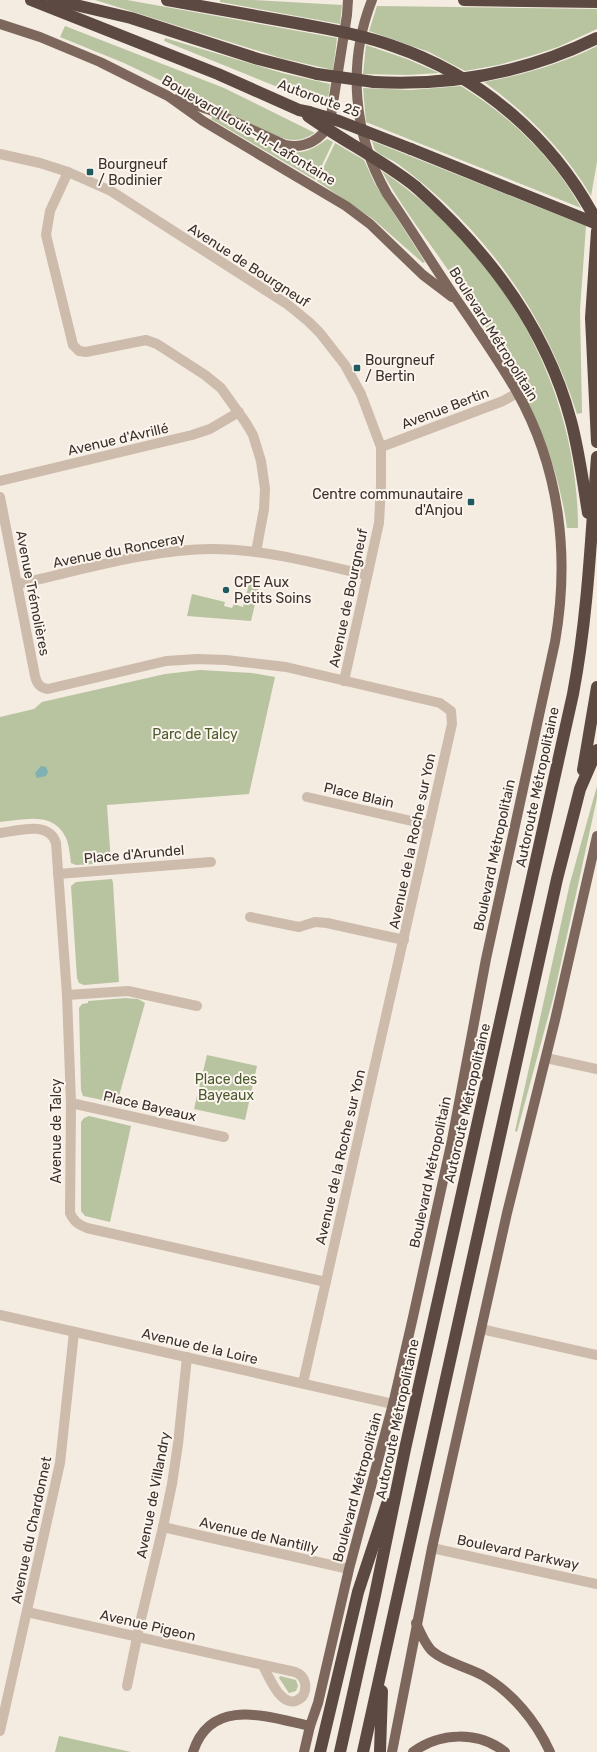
<svg xmlns="http://www.w3.org/2000/svg" width="597" height="1752" font-family="Rubik,sans-serif">
<style>
.green{fill:#b8c4a0}
.water{fill:#7fb0b2}
.lines{fill:none;stroke-linecap:round;stroke-linejoin:round}
.minor{stroke:#cdbbac;stroke-width:10}
.major{stroke:#7d675c;stroke-width:10}
.highway{stroke:#5c4a42;stroke-width:12}
.highway-bridge{stroke:#5c4a42;stroke-width:12}
.poi-dot{fill:#1f5a5e;stroke:#fbf5ee;stroke-width:1.5}
.labels{text-anchor:middle;stroke-width:4;stroke-linejoin:round;paint-order:stroke}
.street-label{font-size:14px;fill:#3b302b;stroke:#fbf5ee}
.poi-label{font-size:14px;fill:#3b302b;stroke:#fbf5ee;text-anchor:start}
.park-label{font-size:14px;fill:#4a5a2e;stroke:#fbf5ee}
</style>
<rect width="100%" height="100%" fill="#f4ebe1"/>
<!-- green -->
<g class="green">
<path d="M 95,0 L 127,0 L 337,38 L 333,70 L 281,58 Z"/>
<path d="M 220,0 L 253,0 L 342,5 L 340,24 L 220,2 Z"/>
<path d="M 377,6 L 597,9 L 597,29 L 558,47 L 534,55 L 498,65 L 465,71 L 429,52 L 369,31 Z"/>
<path d="M 65,26 L 224,88 L 315,133 C 303,141 293,142 279,137 L 124,63 L 60,37 Z"/>
<path d="M 165,38 L 282,73 L 330,84 L 327,107 L 164,41 Z"/>
<path d="M 366,45 L 407,59 L 439,73 L 408,75 L 363,74 Z"/>
<path d="M 597,46 L 597,162 L 591,196 C 564,150 527,113 484,82 C 523,75 561,64 597,46 Z"/>
<path d="M 461,86 C 510,116 554,158 581,208 L 366,122 L 363,88 L 411,90 Z"/>
<path d="M 213,116 C 234,127 278,156 300,152 C 310,151 319,145 327,139 L 333,142 L 315,180 L 211,119 Z"/>
<path d="M 372,141 L 586,226 L 580,310 L 582,413 L 577,414 C 551,332 509,265 447,205 C 432,191 416,177 398,164 C 393,160 379,155 375,150 C 374,148 373,144 372,141 Z"/>
<path d="M 335,143 L 364,160 L 375,184 L 425,262 L 423,263 L 373,219 L 317,181 Z"/>
<path d="M 382,171 C 500,250 578,385 578,528 L 567,528 C 554,430 501,347 446,267 C 424,235 400,205 382,171 Z"/>
<path d="M 249,584 L 259,587 L 251,621 L 187,616 L 192,594 L 225,602 L 224,606 L 232,608 L 234,604 L 243,607 Z"/>
<path d="M 200,670 L 252,673 L 275,677 L 249,794 L 107,805 L 111,863 L 76,865 L 71,863 C 70,855 69,843 65,836 C 52,811 23,820 0,822 L 0,717 L 34,709 L 42,702 L 165,674 Z"/>
<path d="M 597,786 L 597,798 L 554,995 L 517,1132 L 515,1131 L 570,883 Z"/>
<path d="M 112,879 L 113,883 L 119,982 L 84,985 L 79,983 L 77,978 L 71,886 L 76,882 Z"/>
<path d="M 125,998 L 138,999 L 145,1003 L 117,1103 L 83,1096 L 81,1090 L 79,1008 L 82,1004 L 88,1003 L 88,1001 Z"/>
<path d="M 207,1055 L 257,1066 L 245,1120 L 194,1109 Z"/>
<path d="M 89,1116 L 131,1126 L 110,1222 L 85,1216 L 81,1211 L 81,1122 L 84,1118 Z"/>
<path d="M 280,1676 L 296,1680 L 298,1686 L 296,1691 L 289,1693 L 279,1678 Z"/>
<path d="M 59,1736 L 131,1752 L 55,1752 Z"/>
</g>
<!-- water -->
<path class="water" d="M 41,766 L 46,767 L 48,772 L 46,776 L 37,778 L 35,773 Z"/>
<g class="lines">
<!-- minor -->
<g class="minor">
<path d="M 0,154 L 40,163 L 68,172 L 111,191 L 287,304 L 309,322 L 320,333 L 345,365 L 361,394 L 381,447 L 381,485 L 379,523 L 344,681"/>
<path d="M 68,172 L 50,211 L 46,235 L 73,345 L 79,351 L 86,352 L 146,340 L 157,344 L 205,375 L 221,388 L 246,423 L 253,435 L 261,461 L 265,489 L 264,509 L 256,552"/>
<path d="M 381,447 L 503,401 L 517,393"/>
<path d="M 0,481 L 192,435 L 210,429 L 239,412"/>
<path d="M 0,497 L 35,676 C 37,684 40,688 48,689 L 166,661 L 197,659 L 226,660 L 286,667 L 440,703 L 451,711 L 452,724 L 303,1383"/>
<path d="M 18,584 C 78,571 150,549 212,549 C 264,549 315,563 367,575"/>
<path d="M 307,797 L 429,825"/>
<path d="M 0,833 C 17,831 49,820 56,843 L 67,995 L 71,1103 L 70,1213 C 74,1222 78,1224 87,1228 L 326,1282"/>
<path d="M 58,874 L 211,862"/>
<path d="M 250,917 L 299,927 L 315,922 L 327,923 L 404,940"/>
<path d="M 67,995 L 128,991 L 197,1006"/>
<path d="M 546,1058 L 597,1069"/>
<path d="M 71,1103 L 224,1137"/>
<path d="M 0,1315 L 393,1404"/>
<path d="M 481,1329 L 597,1355"/>
<path d="M 163,1527 L 349,1569"/>
<path d="M 432,1548 L 597,1584"/>
<path d="M 27,1612 L 295,1672 C 306,1676 308,1688 302,1697 C 283,1714 270,1678 263,1666"/>
<path d="M 127,1686 L 140,1623 L 163,1527 L 172,1484 L 178,1444 L 187,1357"/>
<path d="M 0,1731 L 60,1463 L 74,1332"/>
</g>
<!-- major -->
<g class="major">
<path d="M 0,24 L 40,37 L 100,62 L 168,96 L 203,121 L 346,206 L 370,224 L 423,275 L 452,297"/>
<path d="M 177,99 L 210,110 L 285,145 C 305,149 322,140 330,122 L 347,15 L 348,0"/>
<path d="M 416,1623 C 420,1632 424,1642 431,1650 C 442,1661 467,1667 482,1675 C 512,1692 536,1721 550,1752"/>
<path d="M 193,1752 C 211,1696 268,1717 310,1726"/>
<path d="M 304,1752 L 310,1726 L 318,1703 L 349,1569 L 393,1404 L 413,1317 L 452,1140 L 486,959 L 555,642 C 570,556 560,469 517,392 C 499,361 479,332 459,303 C 434,267 412,230 387,194 C 353,135 347,63 372,0"/>
<path d="M 392,1752 L 432,1548 L 507,1213 L 555,1020 L 597,836"/>
<path d="M 413,1752 C 440,1732 478,1731 505,1752"/>
</g>
<!-- highway -->
<g class="highway">
<path d="M 31,0 L 218,74 L 299,110 L 309,112"/>
<path d="M 54,0 L 131,18 L 258,59 L 317,74"/>
<path d="M 167,0 L 301,24"/>
<path d="M 464,0 L 597,2"/>
<path d="M 374,82 C 451,86 528,72 597,38"/>
<path d="M 411,149 L 597,224"/>
<path d="M 416,187 C 488,251 546,327 571,421 C 579,451 583,482 588,513"/>
<path d="M 597,231 L 591,318 L 597,442"/>
<path d="M 583,770 L 597,687"/>
<path d="M 320,1752 L 358,1592 L 387,1504"/>
<path d="M 340,1752 L 375,1595 L 405,1449 L 573,694 C 588,615 591,536 597,457"/>
<path d="M 363,1752 L 557,879 L 580,789 L 597,750"/>
<path d="M 380,1752 L 382,1691"/>
</g>
<!-- highway-bridge -->
<g class="highway-bridge">
<path d="M 301,24 C 332,30 363,35 393,46 C 481,76 554,139 597,222"/>
<path d="M 317,74 L 374,82"/>
<path d="M 309,112 L 339,121 L 411,149"/>
<path d="M 308,116 C 343,141 382,160 416,187"/>
</g>
</g>
<!-- markers -->
<g class="poi-dot">
<rect x="86" y="168" width="8" height="8" rx="2"/>
<rect x="353" y="364" width="8" height="8" rx="2"/>
<rect x="467" y="498" width="8" height="8" rx="2"/>
<circle cx="226" cy="590" r="4"/>
</g>
<g class="labels">
<!-- street labels -->
<g class="street-label">
<text transform="translate(319 98) rotate(20)" y="5">Autoroute 25</text>
<text transform="translate(249 130) rotate(31)" y="5">Boulevard Louis-H.-Lafontaine</text>
<text transform="translate(249 265) rotate(33)" y="5">Avenue de Bourgneuf</text>
<text transform="translate(494 334) rotate(58)" y="5">Boulevard Métropolitain</text>
<text transform="translate(445 408) rotate(-21)" y="5">Avenue Bertin</text>
<text transform="translate(118 439) rotate(-13)" y="5">Avenue d'Avrillé</text>
<text transform="translate(119 550) rotate(-11)" y="5">Avenue du Ronceray</text>
<text transform="translate(33 593) rotate(79)" y="5">Avenue Trémolières</text>
<text transform="translate(348 598) rotate(-78)" y="5">Avenue de Bourgneuf</text>
<text transform="translate(537 787) rotate(-78)" y="5">Autoroute Métropolitaine</text>
<text transform="translate(359 795) rotate(13)" y="5">Place Blain</text>
<text transform="translate(412 841) rotate(-78)" y="5">Avenue de la Roche sur Yon</text>
<text transform="translate(134 854) rotate(-5)" y="5">Place d'Arundel</text>
<text transform="translate(494 855) rotate(-78)" y="5">Boulevard Métropolitain</text>
<text transform="translate(467 1103) rotate(-77)" y="5">Autoroute Métropolitaine</text>
<text transform="translate(150 1106) rotate(13)" y="5">Place Bayeaux</text>
<text transform="translate(56 1131) rotate(-90)" y="5">Avenue de Talcy</text>
<text transform="translate(340 1157) rotate(-77)" y="5">Avenue de la Roche sur Yon</text>
<text transform="translate(430 1172) rotate(-78)" y="5">Boulevard Métropolitain</text>
<text transform="translate(200 1346) rotate(13)" y="5">Avenue de la Loire</text>
<text transform="translate(397 1419) rotate(-78)" y="5">Autoroute Métropolitaine</text>
<text transform="translate(357 1487) rotate(-75)" y="5">Boulevard Métropolitain</text>
<text transform="translate(153 1495) rotate(-79)" y="5">Avenue de Villandry</text>
<text transform="translate(31 1530) rotate(-78)" y="5">Avenue du Chardonnet</text>
<text transform="translate(259 1535) rotate(13)" y="5">Avenue de Nantilly</text>
<text transform="translate(518 1552) rotate(12)" y="5">Boulevard Parkway</text>
<text transform="translate(148 1625) rotate(13)" y="5">Avenue Pigeon</text>
</g>
<!-- poi labels -->
<g class="poi-label">
<text x="98" y="169">Bourgneuf<tspan x="98" dy="16">/ Bodinier</tspan></text>
<text x="365" y="365">Bourgneuf<tspan x="365" dy="16">/ Bertin</tspan></text>
<text x="463" y="499" text-anchor="end">Centre communautaire<tspan x="463" dy="16">d'Anjou</tspan></text>
<text x="234" y="587">CPE Aux<tspan x="234" dy="16">Petits Soins</tspan></text>
</g>
<!-- park labels -->
<g class="park-label">
<text x="195" y="739">Parc de Talcy</text>
<text x="226" y="1084">Place des<tspan x="226" dy="16">Bayeaux</tspan></text>
</g>
</g>
</svg>
